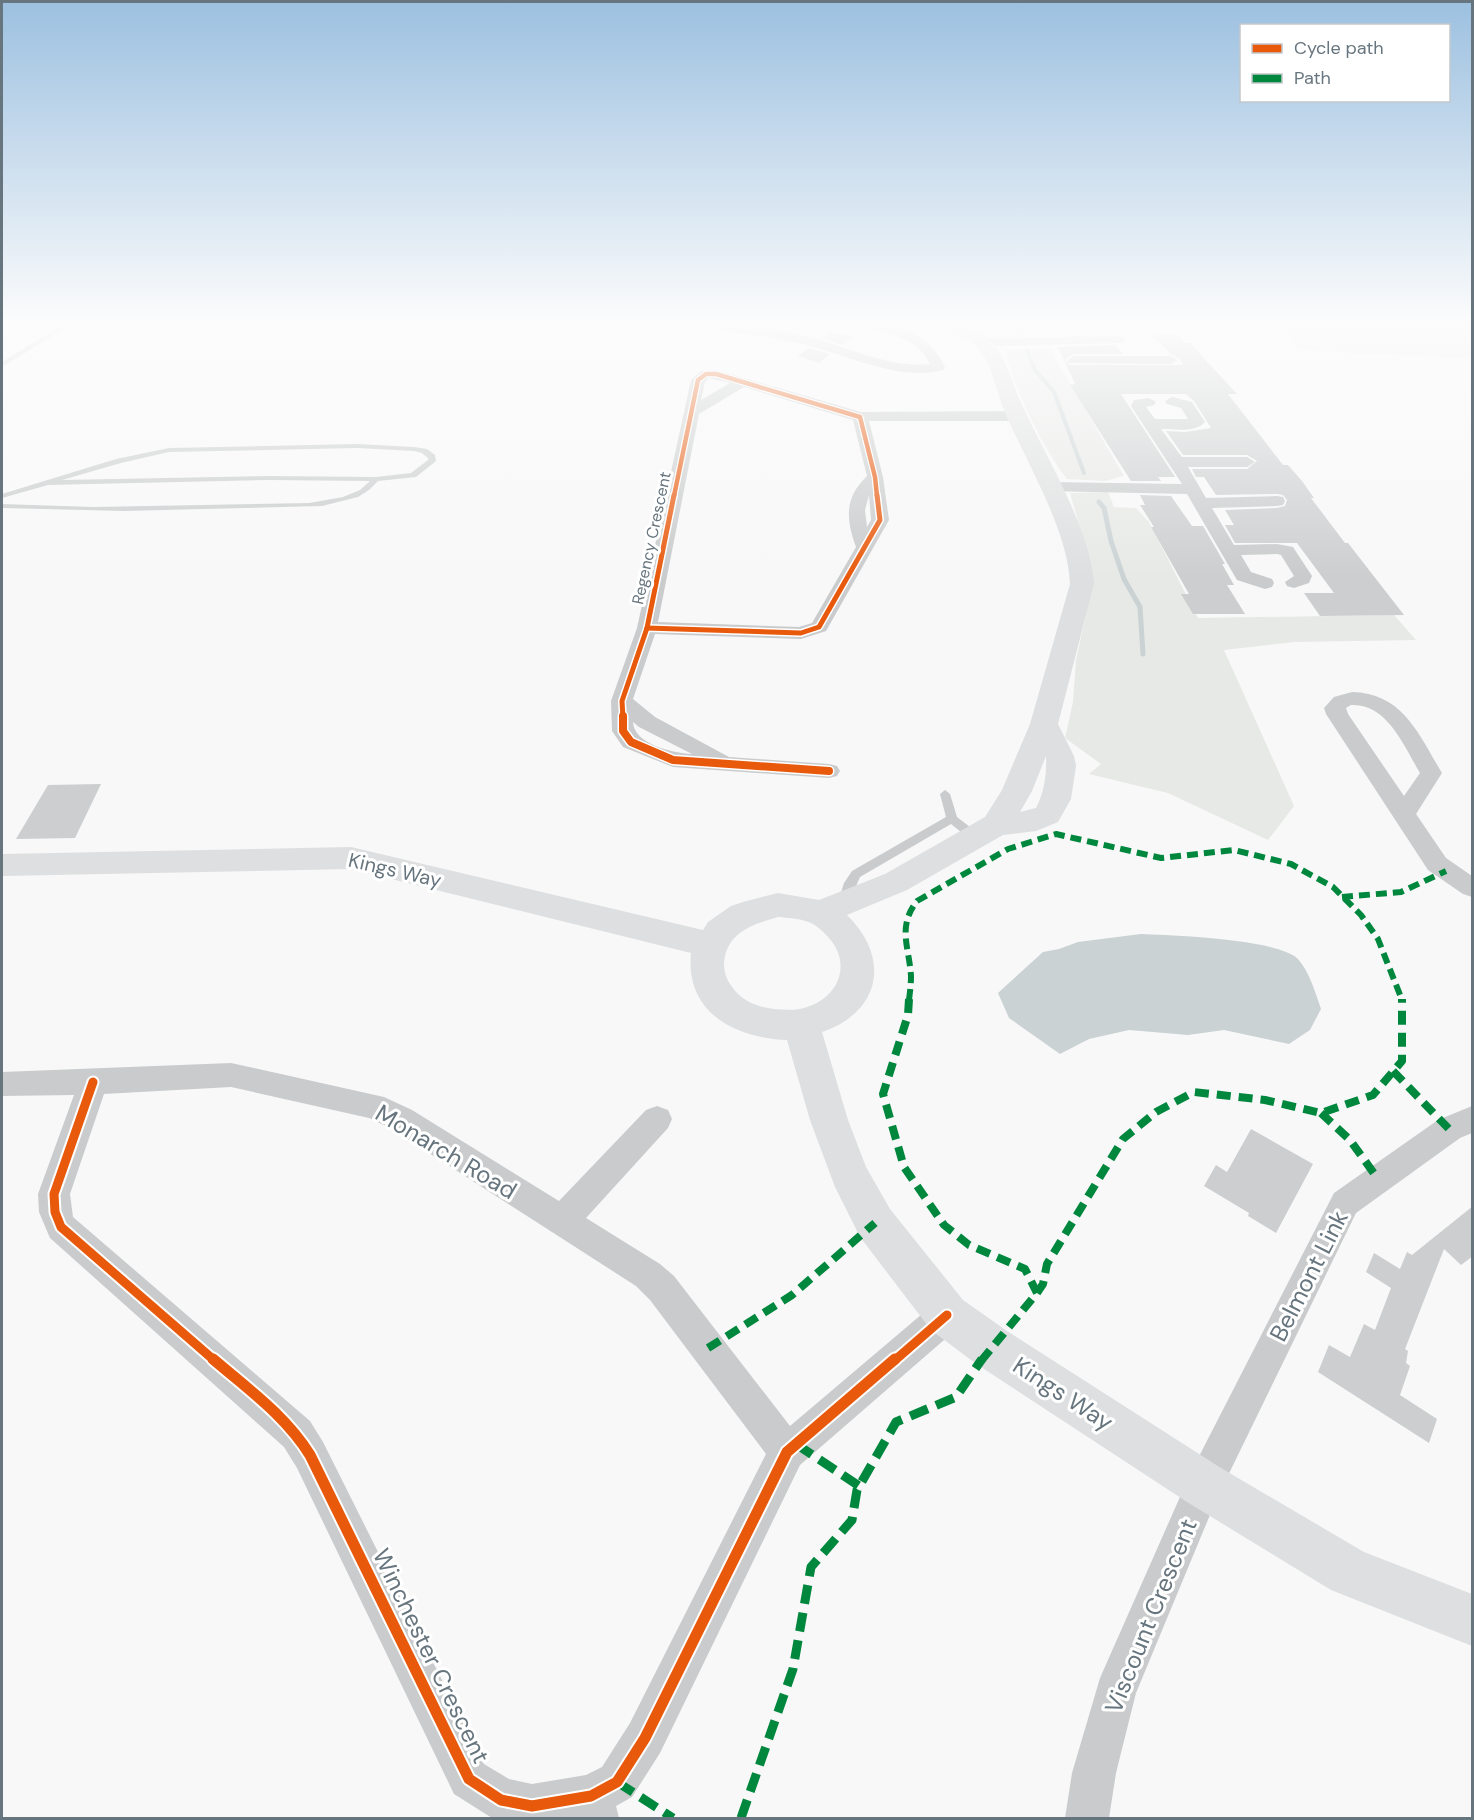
<svg xmlns="http://www.w3.org/2000/svg" width="1474" height="1820" font-family="'DM Sans',sans-serif">
<style>
.green{fill:#e7e9e6}
.water{fill:#cad2d4}
.lines{fill:none;stroke-linecap:round;stroke-linejoin:round}
.stream-far1{stroke:#cad2d4;stroke-width:4}
.stream{stroke:#cad2d4;stroke-width:5}
.building{fill:#cccecf}
.lane{fill:#c9cbcc;fill-rule:evenodd}
.street{fill:#c9cbcc;fill-rule:evenodd}
.secondary{fill:#dedfe0;fill-rule:evenodd}
.quiet-far2{stroke:#00873e;stroke-width:6;stroke-dasharray:11 6;stroke-linecap:butt}
.quiet-far1{stroke:#00873e;stroke-width:8;stroke-dasharray:14 8;stroke-linecap:butt}
.quiet{stroke:#00873e;stroke-width:9;stroke-dasharray:19 9;stroke-linecap:butt}
.cycleway-far4-casing{stroke:#fff;stroke-width:7}
.cycleway-far3-casing{stroke:#fff;stroke-width:8}
.cycleway-far2-casing{stroke:#fff;stroke-width:11}
.cycleway-far1-casing{stroke:#fff;stroke-width:13}
.cycleway-casing{stroke:#fff;stroke-width:15}
.cycleway-far4{stroke:#e8590c;stroke-width:4.5}
.cycleway-far3{stroke:#e8590c;stroke-width:5}
.cycleway-far2{stroke:#e8590c;stroke-width:8}
.cycleway-far1{stroke:#e8590c;stroke-width:9}
.cycleway{stroke:#e8590c;stroke-width:11}
.labels{text-anchor:middle;stroke-width:6;stroke-linejoin:round;paint-order:stroke}
.far-street-label{font-size:16px;fill:#67757e;stroke:#fff}
.street-label{font-size:20px;fill:#67757e;stroke:#fff}
.near-street-label{font-size:24px;fill:#67757e;stroke:#fff}
</style>
<rect width="100%" height="100%" fill="#f8f8f8"/>
<!-- green -->
<g class="green">
<path d="M 968,322 L 1025,322 L 1027,335 L 993,332 Z"/>
<path d="M 1276,322 L 1472,322 L 1472,359 L 1300,350 Z"/>
<path d="M 1049,348 L 1124,476 L 1105,481 L 1067,479 C 1042,447 1015,390 1005,350 Z"/>
<path d="M 1108,492 L 1114,507 L 1136,508 L 1149,522 L 1198,618 L 1394,615 L 1416,640 L 1294,642 L 1224,650 L 1294,806 L 1268,840 L 1168,793 L 1089,774 L 1101,764 L 1065,738 L 1073,702 L 1076,660 L 1090,597 L 1091,567 L 1070,493 Z"/>
</g>
<!-- water -->
<path class="water" d="M 1141,934 C 1171,935 1279,939 1298,959 C 1310,973 1315,992 1321,1009 L 1310,1030 L 1289,1044 L 1224,1030 L 1188,1035 L 1129,1030 L 1089,1039 L 1060,1054 L 1009,1018 L 998,993 L 1043,952 L 1059,949 L 1078,942 Z"/>
<g class="lines">
<!-- stream-far1 -->
<g class="stream-far1">
<path d="M 1013,323 L 1017,329"/>
<path d="M 1027,351 L 1035,370 L 1054,392 L 1084,473"/>
</g>
<!-- stream -->
<path class="stream" d="M 1099,502 L 1104,508 L 1111,541 L 1124,579 L 1140,607 L 1143,654"/>
</g>
<!-- building -->
<g class="building">
<path d="M 830,332 L 853,336 L 842,345 L 822,338 Z"/>
<path d="M 1152,335 L 1178,335 L 1184,343 L 1190,343 L 1237,394 L 1228,394 L 1283,465 L 1288,465 L 1302,481 L 1314,498 L 1311,498 L 1345,543 L 1348,543 L 1404,615 L 1320,616 L 1304,593 L 1334,593 L 1297,543 L 1235,543 L 1225,525 L 1234,525 L 1225,510 L 1277,508 L 1285,506 L 1287,500 L 1283,495 L 1277,494 L 1216,495 L 1204,477 L 1196,477 L 1192,469 L 1247,469 L 1257,461 L 1247,455 L 1183,455 L 1166,431 L 1185,432 L 1211,428 L 1194,401 L 1186,394 L 1121,394 L 1175,477 L 1158,477 L 1161,481 L 1131,481 L 1070,385 L 1075,384 L 1058,347 L 1116,345 L 1123,354 L 1074,354 L 1065,359 L 1069,365 L 1183,365 L 1179,358 L 1171,354 Z"/>
<path d="M 809,348 L 815,350 L 830,354 L 819,363 L 798,356 Z"/>
<path d="M 1140,495 L 1171,496 L 1192,526 L 1203,526 L 1225,564 L 1222,564 L 1234,585 L 1227,585 L 1245,614 L 1193,614 L 1181,594 L 1189,594 L 1151,527 L 1154,527 L 1140,505 L 1145,505 Z"/>
<path d="M 101,784 L 75,838 L 16,839 L 48,785 Z"/>
<path d="M 1251,1129 L 1313,1164 L 1276,1233 L 1248,1216 L 1249,1213 L 1204,1186 L 1216,1165 L 1227,1172 Z"/>
<path d="M 1473,1206 L 1473,1256 L 1461,1265 L 1444,1249 L 1405,1349 L 1408,1351 L 1406,1363 L 1410,1366 L 1400,1395 L 1437,1419 L 1429,1443 L 1318,1372 L 1329,1345 L 1350,1357 L 1364,1324 L 1375,1330 L 1391,1288 L 1366,1272 L 1374,1253 L 1400,1269 L 1407,1252 L 1412,1255 Z"/>
</g>
<g class="lines">
<!-- lane -->
<g class="lane">
<path d="M 2,322 L 16,322 L 2,324 Z"/>
<path d="M 67,322 L 75,322 L 2,367 L 2,362 Z"/>
<path d="M 357,444 L 414,447 L 427,449 L 435,455 L 436,461 L 416,477 L 378,481 L 369,490 L 358,497 L 322,506 L 124,511 L 2,508 L 2,504 L 93,507 L 309,503 L 343,497 L 360,490 L 370,481 L 269,480 L 48,485 L 2,498 L 2,494 L 116,459 L 169,448 ZM 357,448 L 414,451 L 422,453 L 428,458 L 428,460 L 411,473 L 376,477 L 269,476 L 62,480 L 121,463 L 169,452 Z"/>
<path d="M 945,790 L 950,794 L 957,817 L 979,834 L 981,837 L 979,840 L 971,840 L 951,824 L 860,877 L 848,905 L 840,905 L 838,902 L 844,883 L 852,871 L 946,817 L 940,794 Z"/>
</g>
<!-- street -->
<g class="street">
<path d="M 701,322 C 741,322 784,330 823,341 C 856,351 895,368 930,364 C 915,333 879,332 849,325 L 848,322 C 889,322 925,326 945,367 L 943,370 C 895,382 845,353 798,343 C 766,336 734,333 702,325 Z"/>
<path d="M 1118,336 L 1125,340 L 1123,343 L 982,346 L 975,342 L 982,338 Z"/>
<path d="M 1074,356 L 1171,356 L 1178,360 L 1171,364 L 1069,363 L 1067,360 Z"/>
<path d="M 716,370 L 861,412 L 1018,411 L 1026,416 L 1018,421 L 869,421 L 883,477 L 889,520 L 826,631 L 801,639 L 655,634 L 633,699 L 655,717 L 729,757 L 829,764 L 837,766 L 840,771 L 837,776 L 829,778 L 673,767 L 623,747 L 612,731 L 611,701 L 637,628 L 691,380 L 701,371 ZM 709,378 L 730,383 L 701,400 L 705,382 ZM 744,387 L 853,420 L 867,476 C 844,498 846,519 856,547 L 812,623 L 799,627 L 658,622 L 699,414 ZM 869,495 L 871,520 L 867,527 L 865,510 ZM 633,722 L 639,727 L 692,754 C 672,753 634,744 633,722 Z"/>
<path d="M 1172,397 L 1192,402 L 1205,422 C 1195,433 1175,429 1161,429 L 1182,457 L 1247,457 L 1255,462 L 1247,467 L 1188,467 L 1206,498 L 1277,496 L 1283,497 L 1285,501 L 1283,505 L 1277,506 L 1212,508 L 1234,545 L 1277,544 L 1293,547 L 1312,576 L 1309,583 L 1294,588 L 1287,586 L 1285,582 L 1294,576 L 1281,555 L 1277,554 L 1241,555 L 1251,572 L 1272,579 L 1274,583 L 1272,587 L 1265,589 L 1237,580 L 1187,494 L 1045,491 L 1043,487 L 1045,483 L 1051,482 L 1182,484 L 1131,406 L 1134,400 L 1149,398 L 1156,402 L 1154,405 L 1146,407 L 1155,419 L 1188,419 L 1181,408 L 1167,404 L 1165,401 Z"/>
<path d="M 1352,692 C 1403,693 1419,735 1442,773 L 1416,814 L 1446,858 L 1472,876 L 1472,897 L 1463,894 L 1428,870 L 1326,714 L 1324,708 L 1334,697 ZM 1351,705 C 1387,703 1404,746 1420,773 L 1404,796 L 1348,714 L 1346,708 Z"/>
<path d="M 231,1063 L 384,1097 L 412,1110 L 559,1201 L 646,1110 L 657,1106 L 668,1110 L 672,1119 L 668,1128 L 586,1218 L 660,1264 L 674,1276 L 790,1426 L 935,1303 L 947,1298 L 959,1303 L 964,1315 L 959,1327 L 800,1465 L 660,1753 L 632,1797 L 616,1806 L 619,1818 L 492,1818 L 454,1794 L 297,1468 L 284,1447 L 50,1238 L 39,1212 L 38,1194 L 74,1095 L 2,1096 L 2,1072 ZM 231,1087 L 369,1118 L 390,1128 L 636,1286 L 650,1300 L 766,1454 L 630,1723 L 602,1767 L 586,1775 L 532,1784 L 509,1779 L 484,1764 L 323,1442 L 310,1421 L 73,1217 L 70,1194 L 104,1094 Z"/>
<path d="M 1472,1106 L 1472,1133 L 1460,1138 L 1356,1213 L 1217,1498 L 1136,1693 L 1116,1773 L 1109,1818 L 1065,1818 L 1072,1773 L 1100,1678 L 1191,1472 L 1334,1193 L 1438,1120 Z"/>
</g>
<!-- secondary -->
<path class="secondary" d="M 938,322 C 955,322 974,325 988,338 C 1007,356 1012,385 1023,407 C 1046,457 1091,530 1094,584 L 1058,724 L 1074,756 L 1076,766 L 1071,799 L 1058,822 L 1036,831 L 1003,835 L 907,890 L 847,915 C 891,958 881,1012 822,1032 L 848,1120 L 866,1167 L 890,1209 L 963,1300 L 1007,1331 L 1221,1468 L 1364,1552 L 1472,1594 L 1472,1646 L 1331,1590 L 1187,1502 L 975,1363 L 931,1330 L 860,1237 L 835,1187 L 810,1120 L 787,1040 C 734,1038 685,1012 691,953 L 351,869 L 2,876 L 2,854 L 351,847 L 703,930 L 708,922 L 731,906 L 743,902 L 778,893 L 819,900 L 885,874 L 985,817 L 1002,790 L 1030,724 L 1070,584 C 1068,527 1023,458 1002,405 C 995,385 991,362 976,346 C 966,336 947,334 938,322 ZM 1046,756 C 1047,773 1044,793 1036,808 L 1020,812 L 1032,791 ZM 778,917 C 787,918 797,918 805,921 C 814,923 822,930 828,937 C 851,961 841,994 810,1006 C 799,1011 786,1010 774,1009 C 759,1007 747,1003 737,993 C 729,984 724,976 724,964 C 726,933 751,925 778,917 Z"/>
<!-- quiet-far2 -->
<g class="quiet-far2">
<path d="M 1342,897 L 1401,892 L 1446,871"/>
<path d="M 909,1000 C 910,992 911,984 911,976 C 909,946 897,927 917,901 L 1008,849 L 1056,834 L 1161,858 L 1234,850 L 1291,864 L 1333,887 L 1361,915 L 1378,939 L 1402,1000"/>
</g>
<!-- quiet-far1 -->
<g class="quiet-far1">
<path d="M 909,999 L 908,1015 L 883,1094 L 904,1167 L 944,1225 L 969,1245 L 1025,1269 L 1037,1293"/>
<path d="M 1393,1071 L 1449,1129"/>
<path d="M 1321,1113 L 1350,1140 L 1378,1179"/>
<path d="M 1037,1293 L 1043,1284 L 1047,1264 L 1123,1139 L 1156,1112 L 1194,1092 L 1265,1100 L 1321,1113 L 1373,1095 L 1402,1061 L 1402,999"/>
<path d="M 708,1348 L 792,1295 L 875,1223"/>
<path d="M 981,1361 L 1037,1293"/>
</g>
<!-- quiet -->
<g class="quiet">
<path d="M 796,1444 L 859,1486"/>
<path d="M 617,1782 L 673,1818"/>
<path d="M 741,1818 L 793,1669 L 811,1567 L 852,1520 L 857,1490 L 896,1422 L 956,1397 L 982,1359"/>
</g>
<!-- cycleway-far4 casing -->
<g class="cycleway-far4-casing">
<path id="cycleway-far4" d="M 674,496 L 698,380 L 706,374 L 716,374 L 860,417 L 875,477 L 877,496"/>
</g>
<!-- cycleway-far3 casing -->
<g class="cycleway-far3-casing">
<g id="cycleway-far3">
<path d="M 647,628 L 801,633 L 819,627 L 880,520 L 877,495"/>
<path d="M 647,628 L 674,495"/>
<path d="M 623,718 L 622,701 L 647,628"/>
</g>
</g>
<!-- cycleway-far2 casing -->
<g class="cycleway-far2-casing">
<path id="cycleway-far2" d="M 623,716 L 623,731 L 631,742 L 673,760 L 829,771"/>
</g>
<!-- cycleway-far1 casing -->
<g class="cycleway-far1-casing">
<g id="cycleway-far1">
<path d="M 93,1082 L 54,1194 L 55,1212 L 61,1227 L 215,1361"/>
<path d="M 894,1361 L 947,1315"/>
</g>
</g>
<!-- cycleway casing -->
<g class="cycleway-casing">
<path id="cycleway" d="M 213,1359 C 248,1389 286,1416 310,1455 L 469,1779 L 501,1800 L 532,1806 L 591,1796 L 617,1782 L 645,1738 L 787,1452 L 895,1359"/>
</g>
<!-- cycleway-far4 -->
<use href="#cycleway-far4" class="cycleway-far4"/>
<!-- cycleway-far3 -->
<use href="#cycleway-far3" class="cycleway-far3"/>
<!-- cycleway-far2 -->
<use href="#cycleway-far2" class="cycleway-far2"/>
<!-- cycleway-far1 -->
<use href="#cycleway-far1" class="cycleway-far1"/>
<!-- cycleway -->
<use href="#cycleway" class="cycleway"/>
</g>
<!-- sky -->
<linearGradient id="sky" x2="0" y2="1"><stop stop-color="#9cc0e0"/><stop offset="0.56" stop-color="#fcfcfc"/><stop offset="1" stop-color="#fcfcfc" stop-opacity="0"/></linearGradient>
<rect width="1474" height="577" fill="url(#sky)"/>
<g class="labels">
<!-- far-street labels -->
<g class="far-street-label">
<text transform="translate(651 538) rotate(-78)" y="6">Regency Crescent</text>
</g>
<!-- street labels -->
<g class="street-label">
<text transform="translate(395 870) rotate(13)" y="7">Kings Way</text>
</g>
<!-- near-street labels -->
<g class="near-street-label">
<text transform="translate(446 1152) rotate(31)" y="8">Monarch Road</text>
<text transform="translate(1309 1276) rotate(-63)" y="8">Belmont Link</text>
<text transform="translate(1063 1394) rotate(33)" y="8">Kings Way</text>
<text transform="translate(1151 1616) rotate(-68)" y="8">Viscount Crescent</text>
<text transform="translate(431 1656) rotate(64)" y="8">Winchester Crescent</text>
</g>
</g>
<!-- border -->
<rect width="1474" height="1820" fill="none" stroke="#67757e" stroke-width="6"/>
<!-- legend -->
<rect x="1240" y="24" width="210" height="78" fill="#ffffff" stroke="#c2c8cb" stroke-width="1.5"/>
<rect x="1252" y="44" width="30" height="9" fill="#e8590c" stroke="#c2c8cb" stroke-width="1.5"/>
<text x="1294" y="54" font-size="18" fill="#67757e">Cycle path</text>
<rect x="1252" y="74" width="30" height="9" fill="#00873e" stroke="#c2c8cb" stroke-width="1.5"/>
<text x="1294" y="84" font-size="18" fill="#67757e">Path</text>
</svg>
